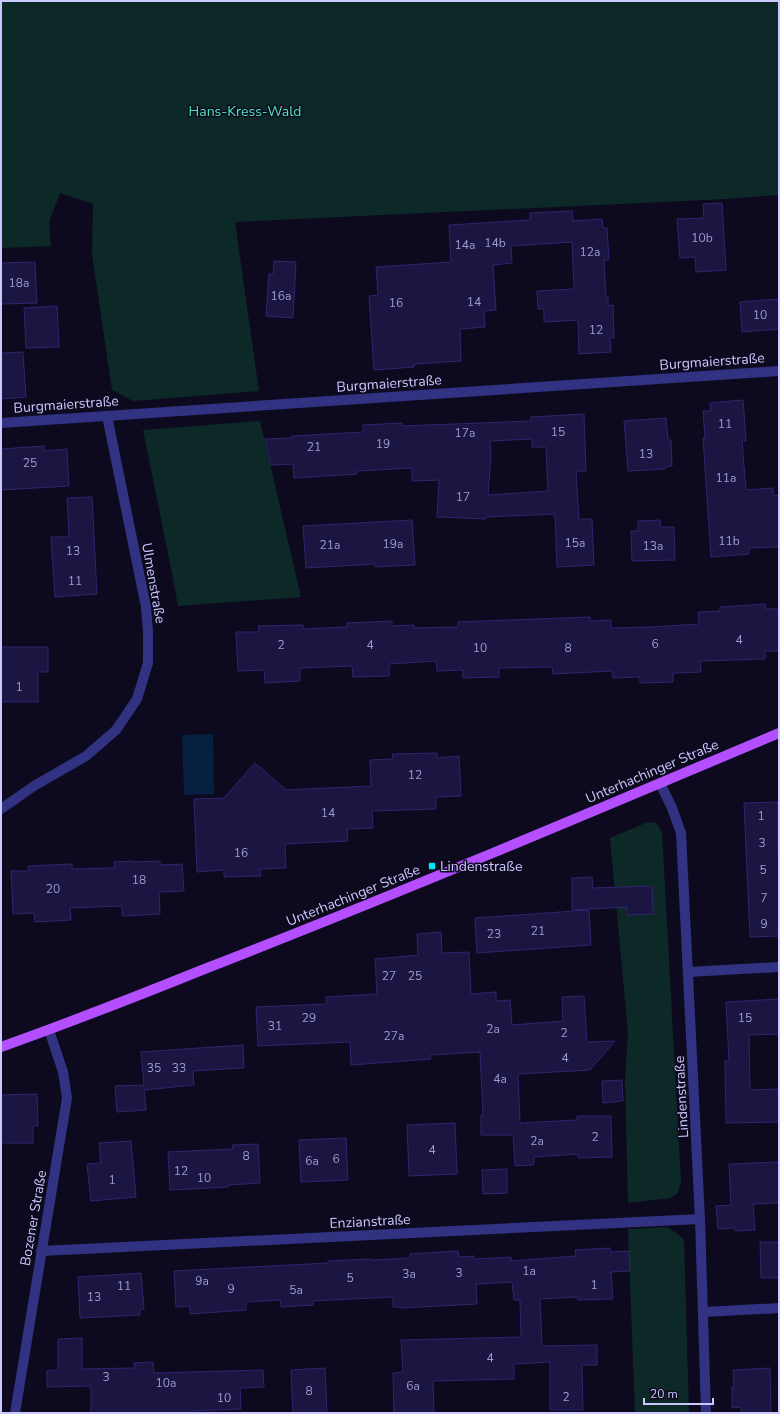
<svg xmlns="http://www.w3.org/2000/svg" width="780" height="1414" font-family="'Nunito Sans',sans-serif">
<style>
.green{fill:#0d2927}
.water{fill:#071f41}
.building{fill:#1b1541;stroke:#2f256f;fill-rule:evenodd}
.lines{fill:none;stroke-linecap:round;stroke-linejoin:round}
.minor{stroke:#313282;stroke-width:10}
.major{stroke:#b44fff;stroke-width:10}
.poi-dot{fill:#00e7f3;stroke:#0d0a1f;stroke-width:1.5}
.labels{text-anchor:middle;stroke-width:3;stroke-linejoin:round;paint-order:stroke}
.number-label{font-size:12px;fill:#9f9bd0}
.park-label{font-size:14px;fill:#4ae9b9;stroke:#0d0a1f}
.street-label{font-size:14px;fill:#cbc8ff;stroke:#0d0a1f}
.poi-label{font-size:14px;fill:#cbc8ff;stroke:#0d0a1f;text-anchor:start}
</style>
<rect width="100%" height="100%" fill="#0d0a1f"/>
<!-- green -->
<g class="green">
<path d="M 1,1 L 779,1 L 779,195 L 725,199 L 235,222 L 259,391 L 133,401 L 112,390 L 92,254 L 93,204 L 60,193 L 49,222 L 51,246 L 1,248 Z"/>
<path d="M 260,421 L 301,597 L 178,606 L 172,573 L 143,430 Z"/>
<path d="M 648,822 L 656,823 L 662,832 L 681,1181 L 677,1194 L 670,1198 L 628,1203 L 625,1080 L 628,1033 L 610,838 Z"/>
<path d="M 667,1227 L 679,1235 L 684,1240 L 689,1413 L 635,1413 L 628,1229 Z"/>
</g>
<!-- water -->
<path class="water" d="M 213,734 L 214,794 L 184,795 L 182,735 Z"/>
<!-- building -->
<g class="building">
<path d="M 722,203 L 726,270 L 696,272 L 695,257 L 680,258 L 677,219 L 704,218 L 703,204 Z"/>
<path d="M 572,211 L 573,221 L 602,219 L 603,228 L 607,228 L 609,260 L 604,260 L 606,297 L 608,297 L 608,306 L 613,305 L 614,338 L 610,338 L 611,352 L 579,354 L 578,320 L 544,322 L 544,309 L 538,309 L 537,291 L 574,289 L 572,242 L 511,246 L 512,263 L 493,265 L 496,310 L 484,311 L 485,327 L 460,329 L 461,361 L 414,364 L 414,367 L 374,370 L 369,296 L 378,295 L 376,267 L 451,262 L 449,225 L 530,220 L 530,213 Z"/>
<path d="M 274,261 L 296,262 L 293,318 L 266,316 L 269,274 L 273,274 Z"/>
<path d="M 35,262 L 37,303 L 1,304 L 1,263 Z"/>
<path d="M 779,299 L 779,329 L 742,332 L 740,302 Z"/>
<path d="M 57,306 L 59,347 L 26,348 L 24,308 Z"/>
<path d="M 23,352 L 26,397 L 1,399 L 1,353 Z"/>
<path d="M 743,400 L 746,441 L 742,441 L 746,490 L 773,488 L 773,496 L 779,495 L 779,547 L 749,548 L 749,554 L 711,557 L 703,438 L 705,438 L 703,411 L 711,411 L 710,403 Z"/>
<path d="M 584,414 L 586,471 L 576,471 L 579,519 L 592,519 L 594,565 L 557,567 L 555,514 L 486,517 L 486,519 L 437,517 L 439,480 L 412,481 L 412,468 L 357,471 L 357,474 L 294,478 L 293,464 L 271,465 L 265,439 L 292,438 L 292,436 L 363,432 L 363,425 L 402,423 L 402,426 L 531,421 L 531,417 ZM 532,439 L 532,447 L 546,447 L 548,491 L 488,495 L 491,456 L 490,441 Z"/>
<path d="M 666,418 L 668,440 L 671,440 L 672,466 L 665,467 L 665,469 L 628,471 L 624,421 Z"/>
<path d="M 44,446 L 44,451 L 67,449 L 69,486 L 1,490 L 1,449 Z"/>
<path d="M 92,497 L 97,594 L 55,597 L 51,537 L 69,537 L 67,498 Z"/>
<path d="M 412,520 L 415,565 L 375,567 L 375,564 L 306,568 L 303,526 Z"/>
<path d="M 660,520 L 661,527 L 674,527 L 675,560 L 632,561 L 631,531 L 638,531 L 638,521 Z"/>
<path d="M 765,604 L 765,609 L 779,609 L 779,651 L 765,651 L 765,659 L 700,661 L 701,672 L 673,673 L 673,682 L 640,683 L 640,677 L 613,678 L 612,671 L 553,674 L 552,667 L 499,668 L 499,677 L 463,678 L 463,670 L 437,671 L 436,661 L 389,664 L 389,676 L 353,677 L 352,666 L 300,668 L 300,681 L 265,683 L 264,670 L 238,671 L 236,632 L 259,632 L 258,626 L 303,625 L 303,629 L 347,627 L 347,623 L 392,621 L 392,626 L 414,625 L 414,628 L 458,627 L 458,622 L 590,617 L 590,621 L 611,620 L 611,628 L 652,627 L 699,624 L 698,612 L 720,611 L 720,607 Z"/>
<path d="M 1,647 L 48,647 L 48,672 L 38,672 L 38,702 L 1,702 Z"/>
<path d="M 437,753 L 437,758 L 459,756 L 461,796 L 436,797 L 436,809 L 372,811 L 373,828 L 347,829 L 348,841 L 285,844 L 286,868 L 260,869 L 261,876 L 224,877 L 224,870 L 197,872 L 194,799 L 224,798 L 255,763 L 286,790 L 371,786 L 370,760 L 393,759 L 392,754 Z"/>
<path d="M 778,802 L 779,936 L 750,937 L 744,803 Z"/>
<path d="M 133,861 L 133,862 L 160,861 L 160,865 L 182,864 L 184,891 L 159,892 L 160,914 L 122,916 L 122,906 L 70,908 L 71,920 L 35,922 L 34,913 L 13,914 L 11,871 L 29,871 L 28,866 L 72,864 L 72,869 L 115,868 L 114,862 Z"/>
<path d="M 592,877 L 593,888 L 652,886 L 653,914 L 627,915 L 627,907 L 572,910 L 572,878 Z"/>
<path d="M 589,910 L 591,945 L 477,953 L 475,918 Z"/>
<path d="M 441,932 L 442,953 L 469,952 L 471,994 L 496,992 L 496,1001 L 510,1000 L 512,1025 L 563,1021 L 562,997 L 584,996 L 587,1042 L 615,1041 L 590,1070 L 518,1074 L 520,1123 L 577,1120 L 577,1116 L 611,1116 L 612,1157 L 578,1158 L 578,1154 L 534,1157 L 534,1165 L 515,1166 L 513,1135 L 481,1135 L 481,1115 L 483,1115 L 480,1052 L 430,1055 L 431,1059 L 351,1065 L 350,1042 L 258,1046 L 256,1007 L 326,1004 L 326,997 L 377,994 L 375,959 L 418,955 L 417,934 Z"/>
<path d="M 779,999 L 779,1034 L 749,1035 L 750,1090 L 779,1089 L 779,1122 L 726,1123 L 725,1061 L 729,1061 L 726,1002 Z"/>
<path d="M 243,1045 L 244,1068 L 193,1071 L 194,1085 L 144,1090 L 146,1110 L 117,1112 L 115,1086 L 144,1085 L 141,1052 Z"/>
<path d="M 622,1080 L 623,1101 L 603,1103 L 602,1081 Z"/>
<path d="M 37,1094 L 38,1126 L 33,1126 L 33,1143 L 1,1143 L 1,1095 Z"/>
<path d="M 455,1123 L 457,1174 L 409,1176 L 407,1125 Z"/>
<path d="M 346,1138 L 348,1180 L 301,1182 L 299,1140 Z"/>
<path d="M 131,1141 L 136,1197 L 91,1201 L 87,1164 L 101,1163 L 99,1143 Z"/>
<path d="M 258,1144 L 260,1183 L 228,1185 L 228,1187 L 170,1190 L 168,1152 L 233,1149 L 232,1145 Z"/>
<path d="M 779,1162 L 779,1203 L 753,1204 L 755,1230 L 735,1231 L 735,1228 L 718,1229 L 716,1206 L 731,1205 L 729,1164 Z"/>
<path d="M 507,1169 L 507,1193 L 483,1194 L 482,1170 Z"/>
<path d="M 760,1242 L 779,1242 L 779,1278 L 761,1278 Z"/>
<path d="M 610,1248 L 611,1252 L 629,1251 L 630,1271 L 611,1272 L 613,1299 L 578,1300 L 577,1297 L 540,1299 L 542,1346 L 597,1345 L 597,1365 L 582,1365 L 583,1410 L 550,1410 L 550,1362 L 514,1364 L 514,1379 L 433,1381 L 434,1413 L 394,1413 L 393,1373 L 403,1372 L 401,1340 L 521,1337 L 520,1300 L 514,1300 L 512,1282 L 476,1284 L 477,1304 L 400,1308 L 400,1307 L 393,1307 L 393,1297 L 313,1301 L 313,1305 L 281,1307 L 280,1300 L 246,1302 L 246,1310 L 190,1314 L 190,1306 L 176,1307 L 174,1271 L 328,1263 L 328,1261 L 371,1259 L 371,1260 L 410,1258 L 410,1254 L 458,1251 L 459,1257 L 474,1256 L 474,1259 L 511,1257 L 511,1261 L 576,1256 L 575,1250 Z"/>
<path d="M 141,1273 L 144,1309 L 140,1310 L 140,1315 L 80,1318 L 78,1277 Z"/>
<path d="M 82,1338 L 82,1369 L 135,1368 L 134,1363 L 153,1362 L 154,1373 L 263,1370 L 264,1387 L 240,1388 L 241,1409 L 187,1411 L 187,1413 L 91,1413 L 91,1386 L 47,1387 L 47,1371 L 58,1370 L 58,1339 Z"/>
<path d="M 325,1368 L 327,1413 L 293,1413 L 291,1370 Z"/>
<path d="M 770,1368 L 771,1413 L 741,1413 L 741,1407 L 732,1408 L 732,1387 L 734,1387 L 733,1370 Z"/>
</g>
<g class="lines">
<!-- minor -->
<g class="minor">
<path d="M 1,423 L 779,371"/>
<path d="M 660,783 L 672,808 L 681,833 L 700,1219 L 706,1413"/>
<path d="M 1,809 L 34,786 L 86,756 L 116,730 L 137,699 L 148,663 L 148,632 L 146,607 L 107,416"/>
<path d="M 688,972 L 779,967"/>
<path d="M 41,1251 L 700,1219"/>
<path d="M 703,1312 L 779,1308"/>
<path d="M 15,1413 L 67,1098 L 63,1072 L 49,1030"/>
</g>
<!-- major -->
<path class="major" d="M 1,1047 C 68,1023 135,997 202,970 C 395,895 587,814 779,733"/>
</g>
<!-- markers -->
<rect class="poi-dot" x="428" y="862" width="8" height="8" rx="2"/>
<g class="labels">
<!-- number labels -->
<g class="number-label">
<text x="702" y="242">10b</text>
<text x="495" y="247">14b</text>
<text x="465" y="249">14a</text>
<text x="590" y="256">12a</text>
<text x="19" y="287">18a</text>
<text x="281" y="300">16a</text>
<text x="474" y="306">14</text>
<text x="396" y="307">16</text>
<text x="760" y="319">10</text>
<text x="596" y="334">12</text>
<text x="725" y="428">11</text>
<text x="558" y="436">15</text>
<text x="465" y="437">17a</text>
<text x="383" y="448">19</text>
<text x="314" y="451">21</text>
<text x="646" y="458">13</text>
<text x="30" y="467">25</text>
<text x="726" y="482">11a</text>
<text x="463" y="501">17</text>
<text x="729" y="545">11b</text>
<text x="575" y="547">15a</text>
<text x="393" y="548">19a</text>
<text x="330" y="549">21a</text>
<text x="653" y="550">13a</text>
<text x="73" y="555">13</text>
<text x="75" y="585">11</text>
<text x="739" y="644">4</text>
<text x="655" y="648">6</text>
<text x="281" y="649">2</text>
<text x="370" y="649">4</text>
<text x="480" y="652">10</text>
<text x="568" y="652">8</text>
<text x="19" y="691">1</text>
<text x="415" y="779">12</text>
<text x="328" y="817">14</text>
<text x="761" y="820">1</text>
<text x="762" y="847">3</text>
<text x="241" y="857">16</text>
<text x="763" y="874">5</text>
<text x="139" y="884">18</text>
<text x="53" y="893">20</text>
<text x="764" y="902">7</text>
<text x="764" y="928">9</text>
<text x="538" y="935">21</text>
<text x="494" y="938">23</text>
<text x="389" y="980">27</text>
<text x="415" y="980">25</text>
<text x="309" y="1022">29</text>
<text x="745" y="1022">15</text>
<text x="275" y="1030">31</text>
<text x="493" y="1033">2a</text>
<text x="564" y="1037">2</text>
<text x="394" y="1040">27a</text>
<text x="565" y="1062">4</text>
<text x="154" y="1072">35</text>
<text x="179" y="1072">33</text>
<text x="500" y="1083">4a</text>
<text x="595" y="1141">2</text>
<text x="537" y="1145">2a</text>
<text x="432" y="1154">4</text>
<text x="246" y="1160">8</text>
<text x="336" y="1163">6</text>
<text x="312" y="1165">6a</text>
<text x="181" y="1175">12</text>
<text x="204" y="1182">10</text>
<text x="112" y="1184">1</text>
<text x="529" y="1275">1a</text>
<text x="459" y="1277">3</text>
<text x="409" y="1278">3a</text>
<text x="350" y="1282">5</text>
<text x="202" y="1285">9a</text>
<text x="594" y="1289">1</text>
<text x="124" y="1290">11</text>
<text x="231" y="1293">9</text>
<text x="296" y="1294">5a</text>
<text x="94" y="1301">13</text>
<text x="490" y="1362">4</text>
<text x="106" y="1381">3</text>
<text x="166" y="1387">10a</text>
<text x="413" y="1390">6a</text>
<text x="309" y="1395">8</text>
<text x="566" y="1401">2</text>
<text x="224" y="1402">10</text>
</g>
<!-- park labels -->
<g class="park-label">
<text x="245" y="116">Hans-Kress-Wald</text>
</g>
<!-- street labels -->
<g class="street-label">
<text transform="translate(712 361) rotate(-4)" y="5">Burgmaierstraße</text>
<text transform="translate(389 383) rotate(-4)" y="5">Burgmaierstraße</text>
<text transform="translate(66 404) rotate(-4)" y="5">Burgmaierstraße</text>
<text transform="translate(154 583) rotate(80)" y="5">Ulmenstraße</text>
<text transform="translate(652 771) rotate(-23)" y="5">Unterhachinger Straße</text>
<text transform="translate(353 895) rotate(-22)" y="5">Unterhachinger Straße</text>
<text transform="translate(681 1097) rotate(-93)" y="5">Lindenstraße</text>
<text transform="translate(33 1218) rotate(-80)" y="5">Bozener Straße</text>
<text transform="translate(370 1221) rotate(-3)" y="5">Enzianstraße</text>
</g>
<!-- poi labels -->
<g class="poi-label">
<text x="440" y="871">Lindenstraße</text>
</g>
</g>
<!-- border -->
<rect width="780" height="1414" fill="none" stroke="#cbc8ff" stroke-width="4"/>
<!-- scale -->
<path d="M644 1398v6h69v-6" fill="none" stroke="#cbc8ff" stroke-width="2"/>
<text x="650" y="1398" font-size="12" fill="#cbc8ff" stroke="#0d0a1f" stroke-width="3" paint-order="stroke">20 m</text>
</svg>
